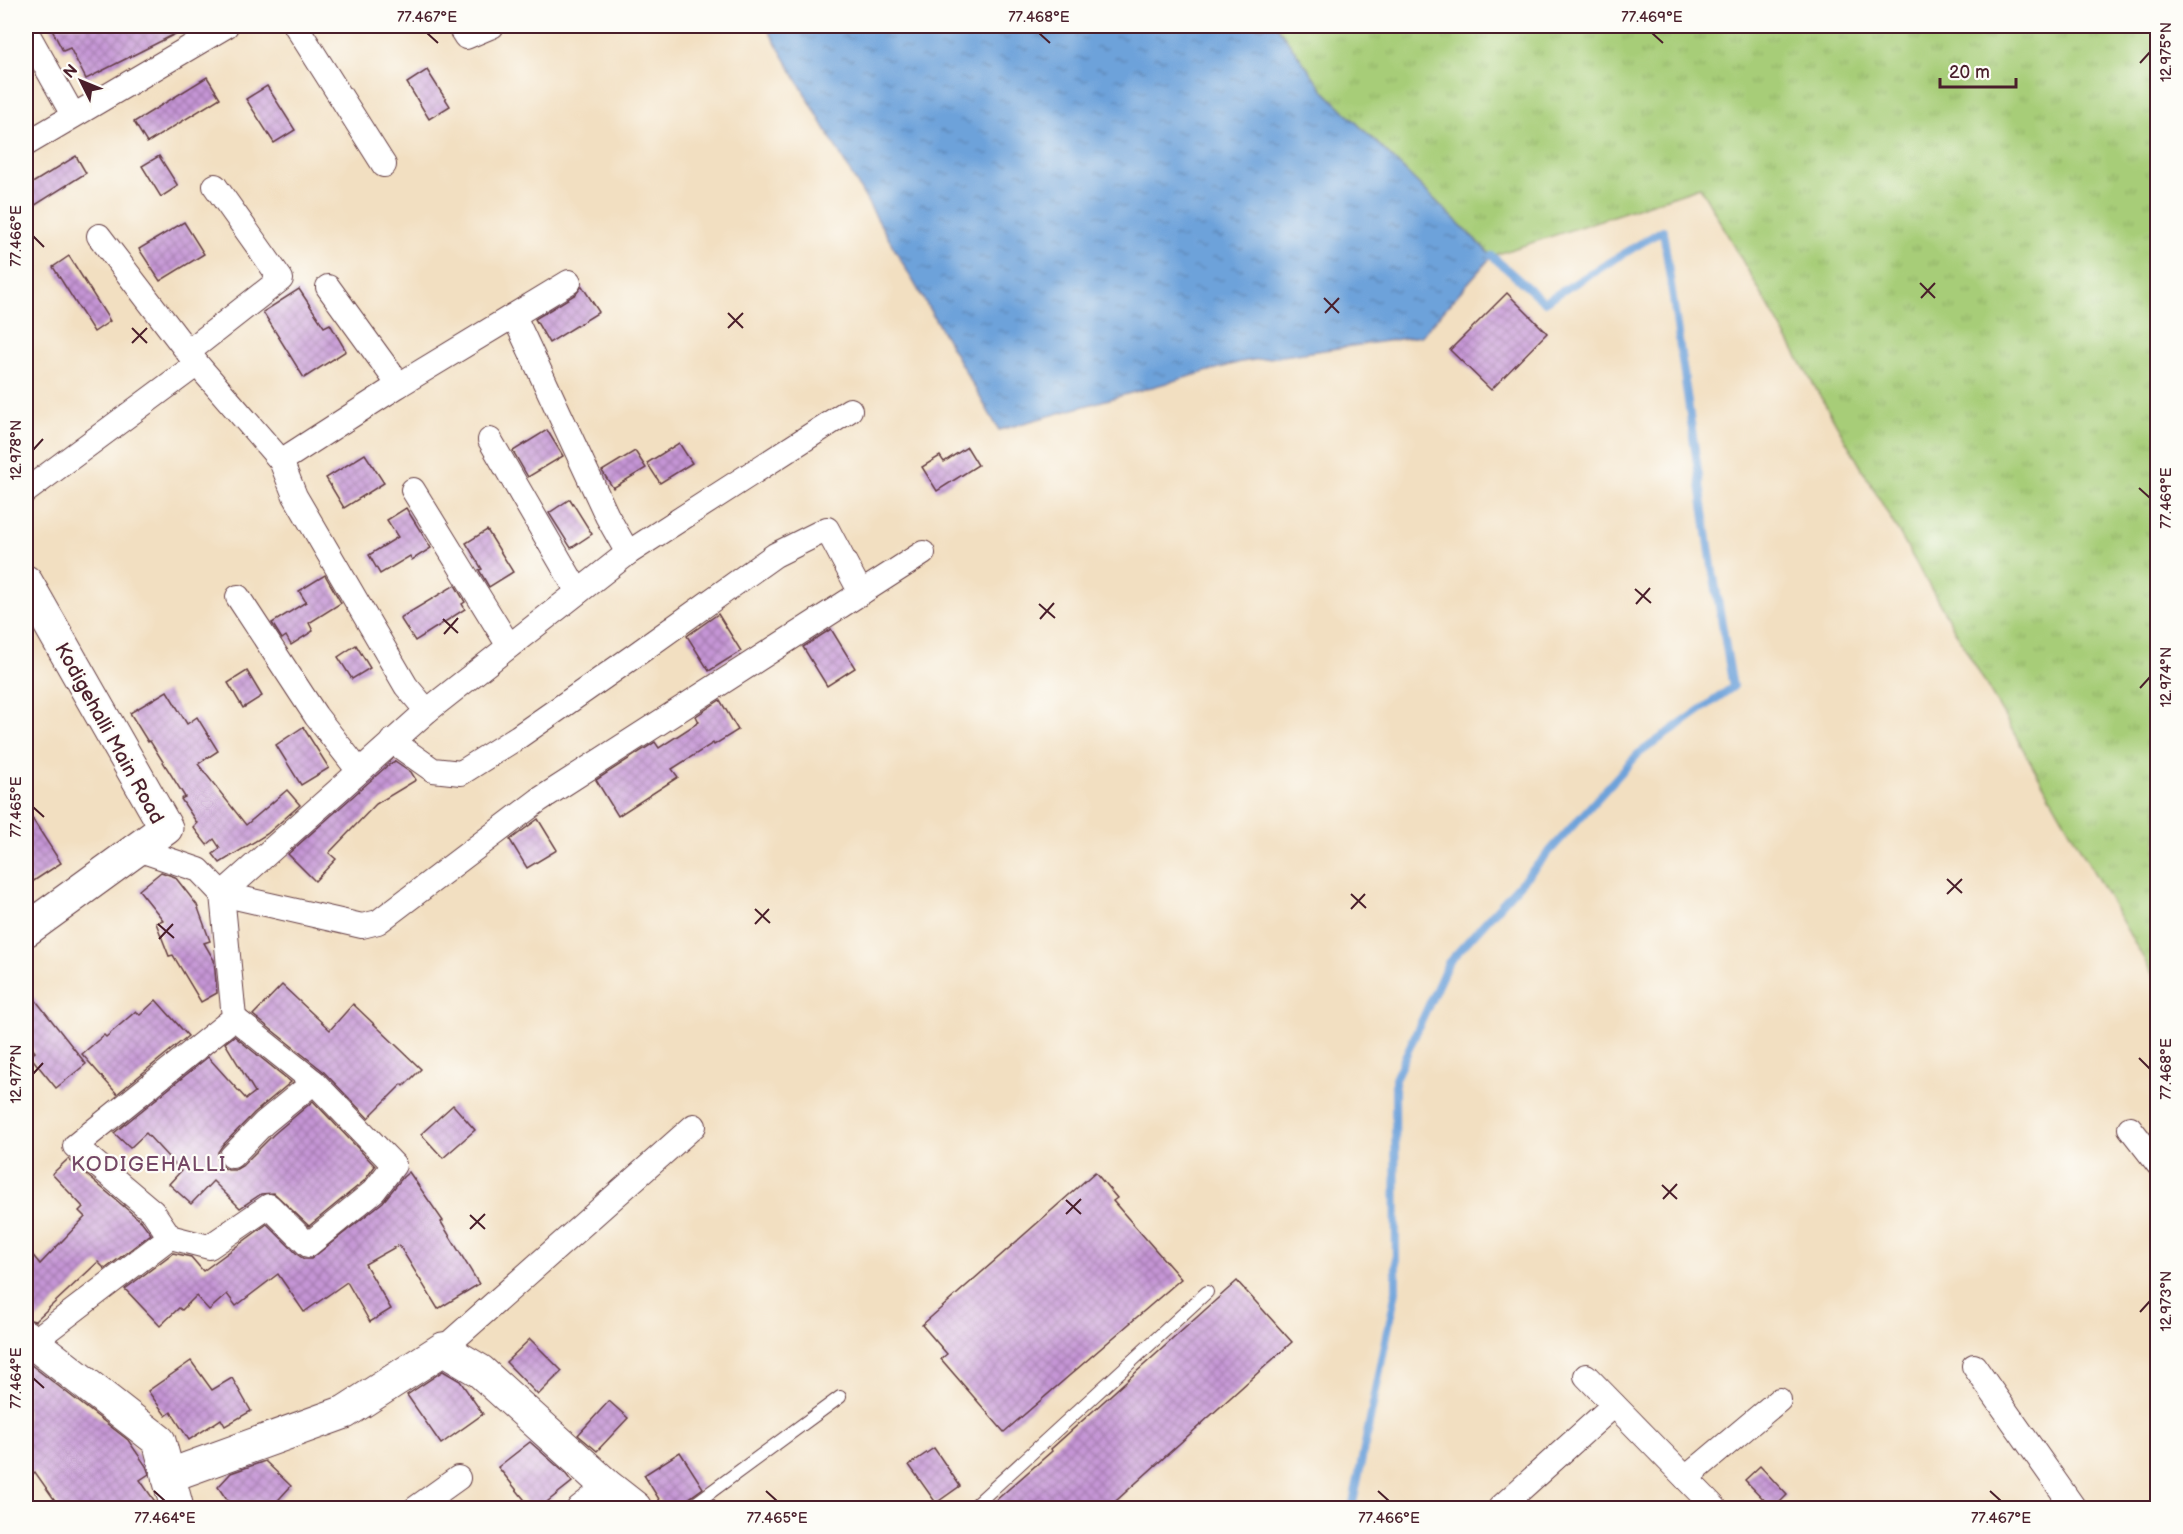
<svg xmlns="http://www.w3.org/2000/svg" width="2183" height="1534" font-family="'Balsamiq Sans',sans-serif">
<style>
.grass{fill:url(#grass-tufts);stroke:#787652;stroke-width:1.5}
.water{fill:url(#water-ripples);stroke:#5c6082;stroke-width:1.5}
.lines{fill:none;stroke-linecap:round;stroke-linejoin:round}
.stream{stroke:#6da2da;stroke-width:8}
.building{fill:url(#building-cross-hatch)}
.lane-casing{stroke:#633c42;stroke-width:14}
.street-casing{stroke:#633c42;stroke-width:26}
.secondary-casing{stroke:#633c42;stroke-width:35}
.lane{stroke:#fff;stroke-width:12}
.street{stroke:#fff;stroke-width:24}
.secondary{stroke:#fff;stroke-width:33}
.ticks{fill:none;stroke:#4a1f2b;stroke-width:2}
.labels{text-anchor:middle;stroke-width:4.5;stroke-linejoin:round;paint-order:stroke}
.street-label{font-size:20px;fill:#4a1f2b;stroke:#fdfcf7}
.neighbourhood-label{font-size:21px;letter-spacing:1.5px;fill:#754866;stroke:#fdfcf7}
.neatline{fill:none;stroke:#4a1f2b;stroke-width:2}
.ticks-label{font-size:15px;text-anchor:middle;fill:#4a1f2b}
</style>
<defs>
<pattern id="grass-tufts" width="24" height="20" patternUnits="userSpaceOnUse" patternTransform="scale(1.5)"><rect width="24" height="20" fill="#a7cd78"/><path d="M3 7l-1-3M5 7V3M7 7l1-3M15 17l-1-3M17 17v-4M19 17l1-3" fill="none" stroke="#91b068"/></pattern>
<pattern id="water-ripples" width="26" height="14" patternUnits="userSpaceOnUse" patternTransform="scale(1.5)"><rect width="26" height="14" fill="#6da2da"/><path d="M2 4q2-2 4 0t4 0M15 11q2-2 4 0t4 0" fill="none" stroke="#5c83b1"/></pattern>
<pattern id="building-cross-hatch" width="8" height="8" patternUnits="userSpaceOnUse" patternTransform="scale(1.5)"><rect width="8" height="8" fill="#c595d5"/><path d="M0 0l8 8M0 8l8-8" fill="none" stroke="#a279ad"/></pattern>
</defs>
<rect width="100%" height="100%" fill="#fdfcf7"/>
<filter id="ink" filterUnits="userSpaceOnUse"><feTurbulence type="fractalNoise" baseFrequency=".0167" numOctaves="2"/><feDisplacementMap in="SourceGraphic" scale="12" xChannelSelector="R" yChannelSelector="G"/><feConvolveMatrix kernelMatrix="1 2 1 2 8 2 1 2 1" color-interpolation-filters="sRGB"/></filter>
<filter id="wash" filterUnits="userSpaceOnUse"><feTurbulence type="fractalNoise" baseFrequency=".008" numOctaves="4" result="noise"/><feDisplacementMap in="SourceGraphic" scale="24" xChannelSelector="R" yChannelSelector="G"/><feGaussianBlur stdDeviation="1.35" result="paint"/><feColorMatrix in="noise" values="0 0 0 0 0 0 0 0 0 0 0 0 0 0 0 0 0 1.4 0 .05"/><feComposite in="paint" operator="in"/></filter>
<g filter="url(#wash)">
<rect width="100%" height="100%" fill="#f2dfc1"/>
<!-- grass -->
<path class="grass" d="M 1277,26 L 2157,26 L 2157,982 L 1700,187 L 1492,256 L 1324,91 Z"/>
<!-- water -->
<path class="water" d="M 766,26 L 1277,26 L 1324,91 L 1492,256 L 1421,336 L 1241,362 L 999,430 Z"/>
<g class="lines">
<!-- stream -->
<path class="stream" d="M 1352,1508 L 1396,1291 L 1395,1079 L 1448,963 L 1638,754 L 1733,687 L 1711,560 L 1663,230 L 1544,302 L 1492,256"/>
</g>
<g id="blocks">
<!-- building -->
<g class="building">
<path d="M 50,26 L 191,26 L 86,79 L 70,48 L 63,51 Z"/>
<path d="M 427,70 L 450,106 L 429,119 L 407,83 Z"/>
<path d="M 207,77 L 220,98 L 147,143 L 134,122 Z"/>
<path d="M 267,86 L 295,130 L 274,143 L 246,99 Z"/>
<path d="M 76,156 L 86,173 L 26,211 L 26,187 Z"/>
<path d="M 159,156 L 178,186 L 161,197 L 142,166 Z"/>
<path d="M 184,222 L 204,254 L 160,281 L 139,249 Z"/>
<path d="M 69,256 L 110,321 L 94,332 L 53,267 Z"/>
<path d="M 582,286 L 599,312 L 549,343 L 535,319 L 576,294 Z"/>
<path d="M 299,289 L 324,327 L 330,324 L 346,351 L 304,378 L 263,312 Z"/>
<path d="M 1507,293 L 1547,333 L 1491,390 L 1450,350 Z"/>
<path d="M 547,430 L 563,456 L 528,477 L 513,451 Z"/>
<path d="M 679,443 L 692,463 L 660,483 L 647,463 Z"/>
<path d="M 967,447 L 978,465 L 937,491 L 922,467 L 940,456 L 944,462 Z"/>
<path d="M 635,451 L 646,468 L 613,488 L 602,471 Z"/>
<path d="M 365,454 L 384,483 L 344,508 L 326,478 Z"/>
<path d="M 570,499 L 592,534 L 571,548 L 549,513 Z"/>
<path d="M 406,508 L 431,548 L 412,560 L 410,556 L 380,574 L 369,555 L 398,537 L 387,520 Z"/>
<path d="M 487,530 L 513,572 L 489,587 L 479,570 L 482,569 L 466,543 Z"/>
<path d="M 325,575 L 341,603 L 309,623 L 313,631 L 291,645 L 286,636 L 282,639 L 272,623 L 306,602 L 299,591 Z"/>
<path d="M 455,585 L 465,602 L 462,604 L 465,609 L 415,641 L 400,618 Z"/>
<path d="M 718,614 L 741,651 L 709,671 L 687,636 Z"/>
<path d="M 831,629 L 855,668 L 827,686 L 803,647 Z"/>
<path d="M 356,645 L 370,668 L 352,679 L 338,657 Z"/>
<path d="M 247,671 L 262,696 L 243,708 L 228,683 Z"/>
<path d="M 167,691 L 187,724 L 197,717 L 218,751 L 198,764 L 246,825 L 287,790 L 300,805 L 267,834 L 220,863 L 213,854 L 220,848 L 214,839 L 207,845 L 193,827 L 197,823 L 181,799 L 185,797 L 150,741 L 148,742 L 130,713 Z"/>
<path d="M 720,700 L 738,730 L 714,745 L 713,743 L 672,769 L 678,777 L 618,816 L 596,780 L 655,742 L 659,748 L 699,722 L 696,716 Z"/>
<path d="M 303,727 L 329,768 L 301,785 L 276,745 Z"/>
<path d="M 395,761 L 411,772 L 416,780 L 376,804 L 329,853 L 336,859 L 315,881 L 288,854 L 387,766 Z"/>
<path d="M 26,809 L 61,863 L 26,886 Z"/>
<path d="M 538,819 L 557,850 L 527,868 L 510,840 Z"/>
<path d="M 161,872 L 175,877 L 197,905 L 210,941 L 204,943 L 214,960 L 217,993 L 201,1002 L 173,955 L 169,956 L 156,923 L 163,920 L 139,890 Z"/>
<path d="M 282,985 L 330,1030 L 353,1004 L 421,1069 L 404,1086 L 402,1084 L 368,1118 L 323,1071 L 253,1015 Z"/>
<path d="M 26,988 L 86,1064 L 56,1088 L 30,1056 L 35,1052 L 26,1039 Z"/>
<path d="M 156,1000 L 188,1036 L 117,1094 L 82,1054 L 104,1035 L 106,1037 L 136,1011 L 140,1015 Z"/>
<path d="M 234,1036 L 291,1082 L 254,1113 L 222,1146 L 218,1152 L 218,1159 L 223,1167 L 228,1170 L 235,1170 L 242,1166 L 274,1134 L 313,1101 L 375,1166 L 364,1181 L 309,1226 L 274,1193 L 261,1194 L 240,1208 L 213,1181 L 191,1204 L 169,1184 L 181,1171 L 146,1133 L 130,1148 L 114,1133 L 208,1057 L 246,1099 L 255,1092 L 225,1043 Z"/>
<path d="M 453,1105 L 475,1130 L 443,1158 L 421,1134 Z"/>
<path d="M 68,1159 L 142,1222 L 151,1234 L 105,1269 L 98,1262 L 35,1321 L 26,1319 L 26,1247 L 40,1264 L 85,1217 L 79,1211 L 83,1207 L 52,1174 Z"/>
<path d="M 409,1172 L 443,1221 L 441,1222 L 479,1284 L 438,1309 L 399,1245 L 365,1264 L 391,1309 L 370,1322 L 347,1282 L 304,1312 L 278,1274 L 236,1306 L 227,1294 L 209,1310 L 196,1296 L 182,1310 L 179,1308 L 160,1326 L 125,1289 L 173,1253 L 191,1257 L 203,1271 L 267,1224 L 298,1255 L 304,1259 L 311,1259 L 383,1202 L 403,1177 Z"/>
<path d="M 1095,1172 L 1117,1198 L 1113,1201 L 1181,1279 L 1004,1432 L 941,1359 L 947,1354 L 922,1325 Z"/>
<path d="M 1237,1281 L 1292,1342 L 1107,1509 L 986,1509 L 1052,1451 L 1051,1449 Z"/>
<path d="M 530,1339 L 562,1371 L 538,1395 L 506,1362 Z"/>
<path d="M 26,1361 L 128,1440 L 146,1466 L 149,1474 L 140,1480 L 156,1503 L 158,1509 L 61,1509 L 35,1472 L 26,1480 Z"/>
<path d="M 191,1361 L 212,1390 L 232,1378 L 251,1411 L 225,1426 L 221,1419 L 189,1440 L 171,1412 L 166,1416 L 148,1391 Z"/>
<path d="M 443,1371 L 460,1381 L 483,1414 L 441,1444 L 407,1395 Z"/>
<path d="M 609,1401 L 628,1418 L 597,1451 L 578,1435 Z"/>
<path d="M 530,1442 L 565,1473 L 572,1482 L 538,1509 L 532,1509 L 498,1467 Z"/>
<path d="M 934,1448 L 960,1486 L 936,1503 L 909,1465 Z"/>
<path d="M 680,1452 L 703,1488 L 684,1502 L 681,1509 L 665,1509 L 644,1475 Z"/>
<path d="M 265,1461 L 291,1486 L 270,1509 L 233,1509 L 218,1487 L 231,1473 Z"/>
<path d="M 1760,1466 L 1787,1495 L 1773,1509 L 1745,1480 Z"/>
<path d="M 714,1500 L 722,1509 L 702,1509 Z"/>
</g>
</g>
</g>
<g filter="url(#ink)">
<use href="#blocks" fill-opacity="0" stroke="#633c42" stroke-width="1.5"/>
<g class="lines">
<!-- lane casing -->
<g class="lane-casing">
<g id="lane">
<path d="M 689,1508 L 840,1397"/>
<path d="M 972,1508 L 1207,1292"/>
</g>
</g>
<!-- street casing -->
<g class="street-casing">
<g id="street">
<path d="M 296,26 L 384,165"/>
<path d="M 459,26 L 466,37 L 492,26"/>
<path d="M 26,31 L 73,115"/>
<path d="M 26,144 L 226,26"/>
<path d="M 328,287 L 399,385"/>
<path d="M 514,316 L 607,516 L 628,553"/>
<path d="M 188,352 L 281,279 L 215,186"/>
<path d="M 197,364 L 281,461 L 295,496 L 406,686 L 427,711"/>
<path d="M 490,440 L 578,592"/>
<path d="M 281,461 L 399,385 L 569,282"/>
<path d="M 413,490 L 509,646"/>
<path d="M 26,491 L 197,364 L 99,236"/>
<path d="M 238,597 L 316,716 L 359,771"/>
<path d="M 392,741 L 433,770 L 461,773 L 518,737 L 634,656 L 775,555 L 827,529 L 861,593"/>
<path d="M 137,849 L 199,870 L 222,894 L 362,926 L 378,922 L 539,800 L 923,553"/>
<path d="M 234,1018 L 314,1082"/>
<path d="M 2130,1128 L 2158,1164"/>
<path d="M 232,1156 L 264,1123 L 314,1082 L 394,1165 L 374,1191 L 308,1245 L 269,1206 L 209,1247 L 170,1237 L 153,1212 L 75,1146 L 234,1018 L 222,894 L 427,711 L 628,553 L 850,410"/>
<path d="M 26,1347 L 170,1237"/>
<path d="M 443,1349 L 694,1126"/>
<path d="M 1974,1366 L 2074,1508"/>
<path d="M 1586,1376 L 1715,1508"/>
<path d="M 1686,1478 L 1779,1400"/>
<path d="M 416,1508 L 458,1478"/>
<path d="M 579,1508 L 607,1486"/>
<path d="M 1500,1508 L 1614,1405"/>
</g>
</g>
<!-- secondary casing -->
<g class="secondary-casing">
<g id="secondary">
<path d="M 26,582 L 166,828 L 26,930"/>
<path d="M 26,1337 L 159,1441 L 177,1508"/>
<path d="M 168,1476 L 345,1412 L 443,1349 L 480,1371 L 607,1486 L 635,1508"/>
</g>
</g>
<!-- lane -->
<use href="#lane" class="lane"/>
<!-- street -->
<use href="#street" class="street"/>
<!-- secondary -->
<use href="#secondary" class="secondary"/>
</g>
</g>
<!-- ticks -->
<path class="ticks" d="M 427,33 L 438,43M 1039,33 L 1050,43M 1652,33 L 1663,43M 2140,63 L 2150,52M 33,236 L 44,247M 1920,283 L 1935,298M 1324,298 L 1339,313M 1921,298 L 1935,283M 728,313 L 743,328M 1325,313 L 1339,298M 132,328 L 147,343M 728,328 L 743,313M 132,343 L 147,328M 33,450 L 43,439M 2139,488 L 2150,498M 1635,589 L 1651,603M 1039,604 L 1055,618M 1636,604 L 1650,588M 443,619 L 458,633M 1040,619 L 1054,603M 444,634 L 458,618M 2140,688 L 2150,677M 33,807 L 44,817M 1947,879 L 1962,893M 1351,894 L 1366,908M 1947,894 L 1962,879M 755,909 L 770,923M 1351,909 L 1365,894M 158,924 L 174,938M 755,924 L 769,909M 159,939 L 173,924M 2139,1058 L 2150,1069M 33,1074 L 43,1063M 1662,1185 L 1677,1199M 1663,1199 L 1677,1184M 1066,1200 L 1081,1214M 1066,1214 L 1081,1199M 470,1215 L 485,1229M 470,1229 L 485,1214M 2140,1312 L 2150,1301M 33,1378 L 44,1388M 154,1491 L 165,1501M 766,1491 L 777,1501M 1378,1491 L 1389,1501M 1990,1491 L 2001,1501"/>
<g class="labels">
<!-- street labels -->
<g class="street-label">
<text transform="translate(110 733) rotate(61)" y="7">Kodigehalli Main Road</text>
</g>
<!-- neighbourhood labels -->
<g class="neighbourhood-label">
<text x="149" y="1171">KODIGEHALLI</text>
</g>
</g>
<!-- margin -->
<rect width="2183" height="1534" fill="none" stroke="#fdfcf7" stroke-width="66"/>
<!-- north arrow -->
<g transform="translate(81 81) rotate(313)" stroke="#fdfcf7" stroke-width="4.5" paint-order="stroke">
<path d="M0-4.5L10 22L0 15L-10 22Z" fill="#4a1f2b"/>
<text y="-9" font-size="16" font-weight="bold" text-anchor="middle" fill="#4a1f2b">N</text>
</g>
<!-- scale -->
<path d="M1940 78v9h76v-9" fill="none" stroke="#4a1f2b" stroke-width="3"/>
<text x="1949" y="78" font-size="18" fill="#4a1f2b" stroke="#fdfcf7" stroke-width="4.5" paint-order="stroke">20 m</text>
<rect x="33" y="33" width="2117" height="1468" class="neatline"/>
<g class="ticks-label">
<text x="427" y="22">77.467°E</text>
<text x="1039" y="22">77.468°E</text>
<text x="1652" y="22">77.469°E</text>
<text transform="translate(2166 52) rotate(-90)" y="5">12.975°N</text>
<text transform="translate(16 236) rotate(-90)" y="5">77.466°E</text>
<text transform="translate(16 450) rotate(-90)" y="5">12.978°N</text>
<text transform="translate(2166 498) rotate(-90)" y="5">77.469°E</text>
<text transform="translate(2166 677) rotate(-90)" y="5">12.974°N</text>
<text transform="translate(16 807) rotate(-90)" y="5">77.465°E</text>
<text transform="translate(2166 1069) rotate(-90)" y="5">77.468°E</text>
<text transform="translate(16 1074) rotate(-90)" y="5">12.977°N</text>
<text transform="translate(2166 1301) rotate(-90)" y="5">12.973°N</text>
<text transform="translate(16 1378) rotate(-90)" y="5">77.464°E</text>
<text x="165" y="1523">77.464°E</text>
<text x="777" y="1523">77.465°E</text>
<text x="1389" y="1523">77.466°E</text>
<text x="2001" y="1523">77.467°E</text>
</g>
</svg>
